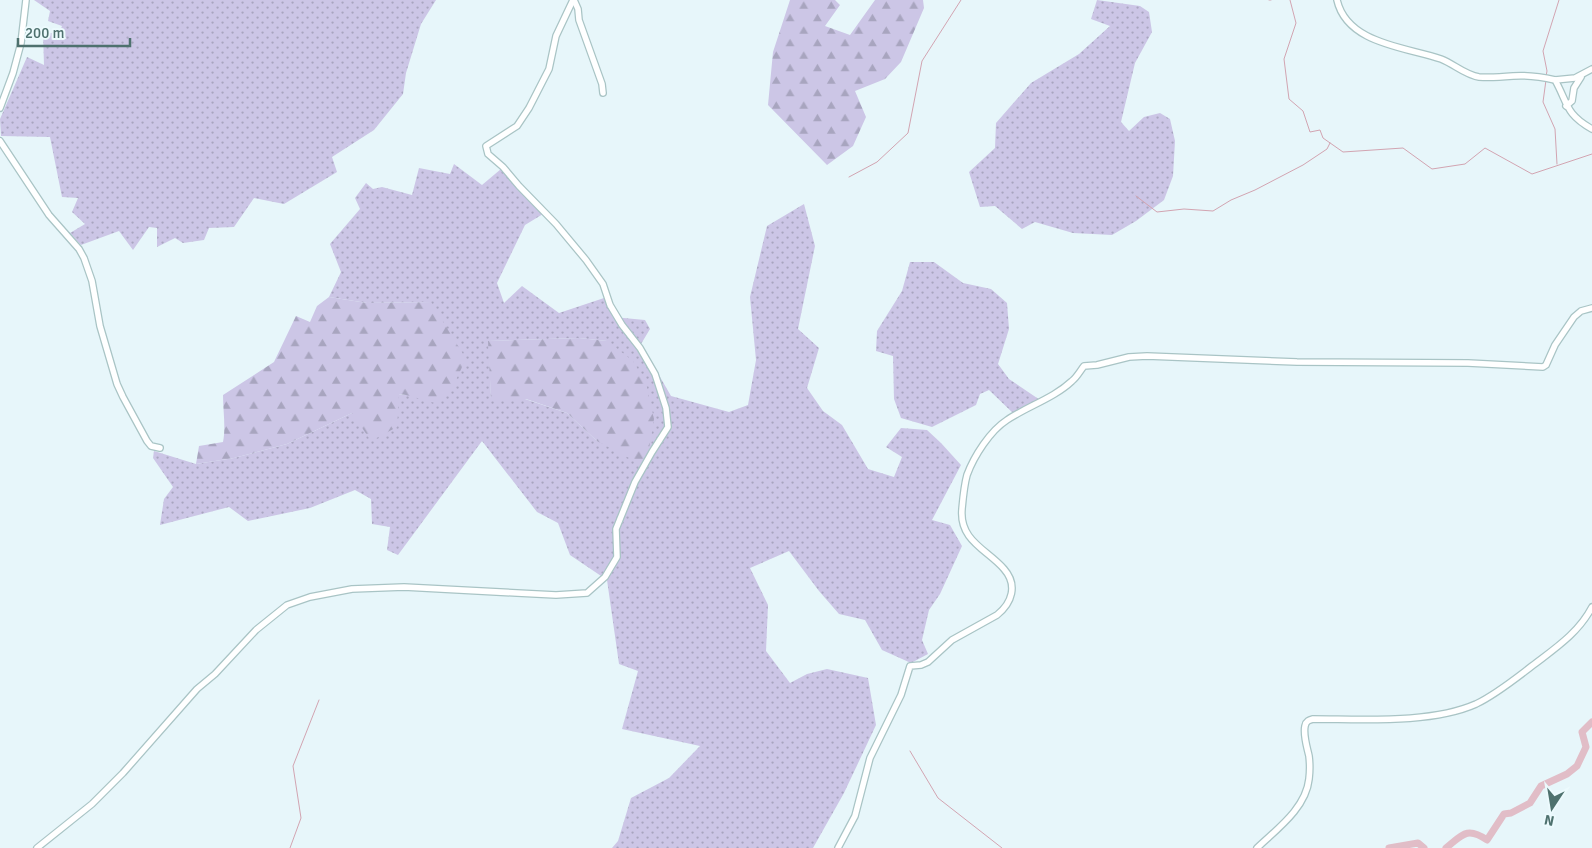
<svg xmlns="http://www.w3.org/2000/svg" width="1592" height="848" font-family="Signika,sans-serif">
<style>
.grass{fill:url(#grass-dots);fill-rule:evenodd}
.forest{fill:url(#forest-firs)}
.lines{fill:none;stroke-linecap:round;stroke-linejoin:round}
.stream{stroke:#d2a4b1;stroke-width:1}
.river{stroke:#e1bdc7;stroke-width:7}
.minor-casing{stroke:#a9c4c5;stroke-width:8}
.minor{stroke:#fff;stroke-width:5.5}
</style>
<defs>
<pattern id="grass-dots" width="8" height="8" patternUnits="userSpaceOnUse" patternTransform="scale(1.25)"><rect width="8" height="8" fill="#ccc6e6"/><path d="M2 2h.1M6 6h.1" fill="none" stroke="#a8a5bf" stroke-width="1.8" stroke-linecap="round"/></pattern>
<pattern id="forest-firs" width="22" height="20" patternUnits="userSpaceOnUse" patternTransform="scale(1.25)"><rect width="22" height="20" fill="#ccc6e6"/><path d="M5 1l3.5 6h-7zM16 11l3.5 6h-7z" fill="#a8a5bf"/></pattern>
</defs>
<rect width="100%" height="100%" fill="#e7f6fa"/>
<!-- grass -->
<g class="grass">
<path d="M 34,0 L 436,0 L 421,24 L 406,73 L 403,94 L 374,130 L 332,157 L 337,172 L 284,204 L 254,198 L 234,227 L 209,228 L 204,240 L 183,243 L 175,238 L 157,247 L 157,228 L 149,227 L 133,250 L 119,231 L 81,245 L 70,233 L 85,224 L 72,212 L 78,198 L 62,197 L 50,137 L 1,136 L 0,119 L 27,57 L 44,65 L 43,32 L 59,34 L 62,26 L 48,21 L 50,11 Z"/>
<path d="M 1097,0 L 1140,6 L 1149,12 L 1152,32 L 1135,63 L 1121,122 L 1129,131 L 1144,117 L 1160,113 L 1170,119 L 1175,141 L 1173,176 L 1164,200 L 1136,221 L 1112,235 L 1073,233 L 1035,222 L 1022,229 L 995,206 L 980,207 L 969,172 L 995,148 L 996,123 L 1031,83 L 1079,54 L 1110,26 L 1091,19 Z"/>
<path d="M 454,164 L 482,185 L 501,169 L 543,214 L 525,225 L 497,283 L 504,303 L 522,286 L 559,313 L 604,298 L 613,317 L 645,320 L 650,329 L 641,344 L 671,396 L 729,412 L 748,405 L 756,360 L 750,297 L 767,226 L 804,204 L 815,246 L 798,329 L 819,348 L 807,388 L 823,411 L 842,425 L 868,469 L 894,477 L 902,457 L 886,447 L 901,428 L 927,430 L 941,443 L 961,465 L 932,520 L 950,525 L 962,546 L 940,594 L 929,610 L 922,640 L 928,654 L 911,663 L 882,650 L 865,620 L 839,614 L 819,591 L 789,551 L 750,568 L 768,605 L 766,651 L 790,683 L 807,674 L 827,669 L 868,678 L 876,725 L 844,793 L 813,848 L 612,848 L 618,841 L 631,798 L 669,778 L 700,746 L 622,729 L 638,671 L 619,664 L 607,580 L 570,555 L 558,523 L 537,512 L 482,441 L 398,555 L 387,550 L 390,527 L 372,524 L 371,499 L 355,490 L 310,508 L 248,521 L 229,507 L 160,525 L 164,499 L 173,487 L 153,458 L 154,451 L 196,464 L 234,458 L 287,444 L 352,413 L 398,394 L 406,395 L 431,302 L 367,303 L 329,297 L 341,272 L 330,244 L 360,209 L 355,198 L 366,183 L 373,189 L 382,187 L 412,195 L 419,168 L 450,174 ZM 579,338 L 607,341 L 597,441 L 567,413 L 525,399 L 491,399 L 489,341 Z"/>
<path d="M 910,262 L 934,262 L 963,283 L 991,289 L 1007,303 L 1009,329 L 998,364 L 1009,379 L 1040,400 L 1015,415 L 989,390 L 980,394 L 976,405 L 932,427 L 901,418 L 894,399 L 893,356 L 876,351 L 877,331 L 902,291 Z"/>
</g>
<!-- forest -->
<g class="forest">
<path d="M 790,0 L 835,0 L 840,5 L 825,26 L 850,35 L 875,0 L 923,0 L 924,8 L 901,62 L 885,79 L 855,91 L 866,117 L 853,146 L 827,165 L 768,105 L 773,52 Z"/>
<path d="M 329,297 L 367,303 L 431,302 L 466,359 L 451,390 L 435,403 L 406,395 L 399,394 L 397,427 L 371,441 L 352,413 L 287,444 L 234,458 L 196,464 L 199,446 L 223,442 C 226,428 223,411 223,395 L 274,362 L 296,316 L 310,322 L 317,306 Z"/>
<path d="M 579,338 L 607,341 L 633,361 L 646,383 L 654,419 L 646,467 L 597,441 L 567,413 L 526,399 L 491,399 L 488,341 Z"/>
</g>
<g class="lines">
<!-- stream -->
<g class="stream">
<path d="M 1269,0 L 1271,0"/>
<path d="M 1290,0 L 1296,23 L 1284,59 L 1289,99 L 1303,111 L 1310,132 L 1320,130 L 1323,138 L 1343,152 L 1403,148 L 1432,169 L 1465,164 L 1485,148 L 1532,174 L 1592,154"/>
<path d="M 1546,76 L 1547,71 L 1543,51 L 1559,0"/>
<path d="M 1546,80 L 1543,102 L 1555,129 L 1557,164"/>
<path d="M 849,177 L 877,162 L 908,133 L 922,61 L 961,0"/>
<path d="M 1136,196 L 1157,212 L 1184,209 L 1213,211 L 1231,200 L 1255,190 L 1303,165 L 1327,149 L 1330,143"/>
<path d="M 910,751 L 938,798 L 1002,848"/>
<path d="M 290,848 L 301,818 L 293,766 L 319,700"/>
</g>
<!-- river -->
<g class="river">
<path d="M 1389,848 L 1418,843 L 1424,848"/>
<path d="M 1446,848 C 1462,835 1467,826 1487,840 L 1504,814 L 1511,813 L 1530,803 L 1541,786 L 1567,774 L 1577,766 L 1586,747 L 1582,732 L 1592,722"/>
</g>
<!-- minor casing -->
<g class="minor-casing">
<g id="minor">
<path d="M 574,0 L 578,9 L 579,20 L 602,84 L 603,93"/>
<path d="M 1337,0 C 1347,44 1406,47 1441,59 C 1454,64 1465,75 1479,77 C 1490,78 1502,77 1513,76 C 1527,75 1542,77 1555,80 C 1568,103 1565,114 1592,129"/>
<path d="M 1555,80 L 1575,78 L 1592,69"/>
<path d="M 1566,106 L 1572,101 L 1574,88 L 1581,77"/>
<path d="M 0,108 L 13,73 L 21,43 L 26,0"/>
<path d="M 0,141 L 49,215 L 79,249 L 84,258 L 92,281 L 100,326 L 117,384 L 123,397 L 147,441 L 151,446 L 160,448"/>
<path d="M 37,848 L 92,804 L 123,773 L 197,689 L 215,674 L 256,630 L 287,605 L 310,597 L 352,589 L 404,587 L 517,593 L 556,595 L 587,593 L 605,577 L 617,557 L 616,529 L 635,482 L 652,452 L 668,427 L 666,408 L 655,374 L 640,348 L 622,325 L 610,305 L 603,284 L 586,260 L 556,224 L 519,186 L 503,167 L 488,154 L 486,146 L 517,126 L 529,108 L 549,69 L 556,36 L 573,0"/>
<path d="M 838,848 L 855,816 L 870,758 L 901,695 L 910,666 L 921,665 L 928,662 L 952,640 L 997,615 C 1012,603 1018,585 1004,569 C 988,550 959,541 962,509 C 963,498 964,486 967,475 C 974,456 990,431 1007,420 C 1028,406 1054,398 1072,381 C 1077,377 1080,371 1084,366 L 1097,365 L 1129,357 L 1147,356 L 1297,362 L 1468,363 L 1543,367 L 1546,365 L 1555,345 L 1574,317 L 1581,311 L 1592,308"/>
<path d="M 1257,848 C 1277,829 1306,808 1309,779 C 1310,771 1310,764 1309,756 C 1307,747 1303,735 1305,726 C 1306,721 1309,720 1313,719 C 1362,719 1431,724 1476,704 C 1497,694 1516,678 1536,663 C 1557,647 1579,632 1592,607"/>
</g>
</g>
<!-- minor -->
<use href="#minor" class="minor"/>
</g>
<!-- north arrow -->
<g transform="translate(1552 808) rotate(192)" stroke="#ecfafd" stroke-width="4" paint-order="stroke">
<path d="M0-4L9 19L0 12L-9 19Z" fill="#4e716e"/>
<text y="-8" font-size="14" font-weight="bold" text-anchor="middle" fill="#4e716e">N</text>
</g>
<!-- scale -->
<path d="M18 38v8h112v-8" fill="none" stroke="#4e716e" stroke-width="2.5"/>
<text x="25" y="38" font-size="15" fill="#4e716e" stroke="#ecfafd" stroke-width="4" paint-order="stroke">200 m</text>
</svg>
